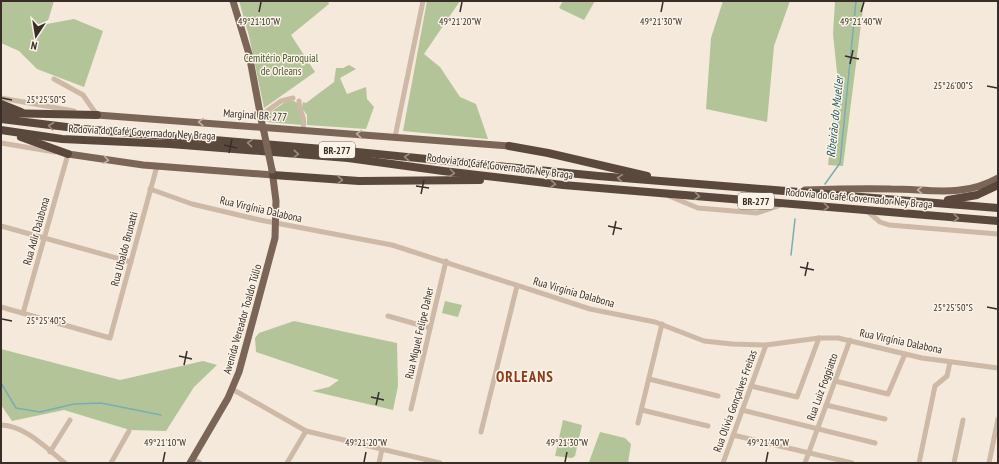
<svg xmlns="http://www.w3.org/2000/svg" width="999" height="464" font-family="'PT Sans Narrow',sans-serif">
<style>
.green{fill:#b4c499}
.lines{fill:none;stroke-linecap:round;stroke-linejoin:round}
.stream{stroke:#77aeb3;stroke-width:1.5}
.minor{stroke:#cdb9a5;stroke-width:5}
.major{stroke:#7b6557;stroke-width:7}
.highway{stroke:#5a483d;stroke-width:8}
.major-bridge{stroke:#7b6557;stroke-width:7}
.oneway{stroke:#c1b3a6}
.oneway2{stroke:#9a8c81}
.ticks{fill:none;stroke:#382d27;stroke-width:1.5}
.labels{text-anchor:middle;stroke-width:3;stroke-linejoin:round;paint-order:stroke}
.shield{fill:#fbf3e7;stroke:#726861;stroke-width:1}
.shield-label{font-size:10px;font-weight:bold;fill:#382d27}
.park-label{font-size:11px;fill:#455829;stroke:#fbf3e7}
.street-label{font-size:11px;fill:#382d27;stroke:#fbf3e7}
.water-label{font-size:12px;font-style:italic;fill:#19565d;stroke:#fbf3e7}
.district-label{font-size:15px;font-weight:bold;letter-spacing:1px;fill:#8e3b1a;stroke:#fbf3e7}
.ticks-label{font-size:10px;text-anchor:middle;fill:#382d27;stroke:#fbf3e7;stroke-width:3;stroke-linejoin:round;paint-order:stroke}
</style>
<rect width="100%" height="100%" fill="#f4e9db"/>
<!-- green -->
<g class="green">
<path d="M 1,1 L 54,1 L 47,24 L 74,19 L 103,31 L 84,87 L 37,69 L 19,51 L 1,43 Z"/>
<path d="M 239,1 L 328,1 L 329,4 L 291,35 L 315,72 L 264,108 L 249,36 Z"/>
<path d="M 427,1 L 460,1 L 424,54 L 440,67 L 460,97 L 476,104 L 488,139 L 403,131 Z"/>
<path d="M 563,1 L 595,1 L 584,20 L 559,8 Z"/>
<path d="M 723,1 L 790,1 L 774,46 L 767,122 L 706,109 L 711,38 Z"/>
<path d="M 835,1 L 864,1 L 843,166 L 828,165 L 838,82 L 833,34 Z"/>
<path d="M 349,65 L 356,69 L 340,78 L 347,94 L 366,87 L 367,99 L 374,107 L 366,129 L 307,125 L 307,115 L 302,108 L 303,102 L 306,103 L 334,82 L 336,68 L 343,68 Z"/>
<path d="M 292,100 L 297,103 L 302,115 L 302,125 L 267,122 L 266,115 L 284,103 Z"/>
<path d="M 445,301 L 462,305 L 458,317 L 442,313 Z"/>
<path d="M 294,321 L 397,343 L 398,386 L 393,410 L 312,391 L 329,387 L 339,380 L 256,352 L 255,338 L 259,333 Z"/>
<path d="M 1,349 L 120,380 L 203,361 L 217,365 L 194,387 L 166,431 L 130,430 L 64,410 L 12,421 L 1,405 Z"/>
<path d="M 563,420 L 582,425 L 575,456 L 572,458 L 555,456 Z"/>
<path d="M 600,432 L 625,438 L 631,444 L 628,463 L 589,462 Z"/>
</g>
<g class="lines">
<!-- stream -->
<g class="stream">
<path d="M 825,184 L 840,163 L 856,1"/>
<path d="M 791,255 L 795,219"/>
<path d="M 1,383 L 16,408 L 40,412 L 74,404 L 101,403 L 161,415"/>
</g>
<!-- minor -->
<g class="minor">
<path d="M 54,79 L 83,95 L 97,115"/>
<path d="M 1,98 L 74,111"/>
<path d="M 299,101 C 299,114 306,114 303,130"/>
<path d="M 260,116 L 281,101 L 293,98"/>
<path d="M 395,137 L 423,1"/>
<path d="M 1,143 L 55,152"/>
<path d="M 150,189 L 192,204 L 260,220 L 392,245 L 590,309 L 655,322 L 704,341 L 732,344 L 766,345 L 819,338 L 838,338 L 922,358 L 998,368"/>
<path d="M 669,196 L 698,208 L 757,213 L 781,205"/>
<path d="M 866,210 L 880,222 L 889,225 L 998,234"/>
<path d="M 1,226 L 131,262"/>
<path d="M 1,307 L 110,338 L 157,166"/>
<path d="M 23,313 L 68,154 L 65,154"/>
<path d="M 388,316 L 430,328"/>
<path d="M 649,379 L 718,396"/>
<path d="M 835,381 L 888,394 L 905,354"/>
<path d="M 751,386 L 797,397 L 819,338"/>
<path d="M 232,389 L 306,431 L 440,463"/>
<path d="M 826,405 L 885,419"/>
<path d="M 411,409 L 446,261"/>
<path d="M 642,410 L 708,426"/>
<path d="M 742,410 L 875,443"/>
<path d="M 638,423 L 662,324"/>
<path d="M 1,425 C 26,426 46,448 65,463"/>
<path d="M 481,432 L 517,286"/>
<path d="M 733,435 L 852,463"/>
<path d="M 50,452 L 70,420"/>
<path d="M 193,459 L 200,463"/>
<path d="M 111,463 L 129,431"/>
<path d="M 287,463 L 306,431"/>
<path d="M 379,463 L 382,449"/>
<path d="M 723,463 L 766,345"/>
<path d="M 805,463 L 850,340"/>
<path d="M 919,463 L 935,386 L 947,376 L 950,362"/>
<path d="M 954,463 L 963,420"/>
<path d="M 989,463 L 998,419"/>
</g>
<!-- major -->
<g class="major">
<path d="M 233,1 L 249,54 L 263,129"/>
<path d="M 97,115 L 509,146"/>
<path d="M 68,154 L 143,165 L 273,175"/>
<path d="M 805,190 C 833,189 862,188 891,189 C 930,189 962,198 998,178"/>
<path d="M 190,463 L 228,398 L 239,372 L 275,238 L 276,201 L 272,170"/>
</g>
<!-- highway -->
<g class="highway">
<path d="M 1,104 L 21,112"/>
<path d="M 1,113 L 97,115"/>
<path d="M 1,119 L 83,129 L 347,151 L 598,176 L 998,208"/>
<path d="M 1,130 L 62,139 L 170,144 L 348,158 L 443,171 L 563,185 L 998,221"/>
<path d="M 21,137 L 68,154"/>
<path d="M 509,146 L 548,153 L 647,176"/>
<path d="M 273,175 L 359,181 L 480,180"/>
<path d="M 948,200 L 977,195 L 998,185"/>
</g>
<!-- major-bridge -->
<path class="major-bridge" d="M 264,132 L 272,170"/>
</g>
<!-- one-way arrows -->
<defs><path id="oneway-chevron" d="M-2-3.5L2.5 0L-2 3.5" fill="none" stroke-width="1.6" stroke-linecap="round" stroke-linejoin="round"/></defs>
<g class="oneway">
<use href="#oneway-chevron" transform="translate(201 122) rotate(-176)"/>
<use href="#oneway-chevron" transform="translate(359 134) rotate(-175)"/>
<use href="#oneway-chevron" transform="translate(106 160) rotate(8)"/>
<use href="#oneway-chevron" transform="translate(920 190) rotate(-177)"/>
</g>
<g class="oneway2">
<use href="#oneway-chevron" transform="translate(51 126) rotate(-173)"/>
<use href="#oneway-chevron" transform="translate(250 143) rotate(-175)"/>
<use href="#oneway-chevron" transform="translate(296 154) rotate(4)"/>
<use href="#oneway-chevron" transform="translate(407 157) rotate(-174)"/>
<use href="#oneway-chevron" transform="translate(452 173) rotate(7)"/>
<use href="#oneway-chevron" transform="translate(620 178) rotate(-175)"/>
<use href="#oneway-chevron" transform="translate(340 180) rotate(4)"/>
<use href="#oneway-chevron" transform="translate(553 184) rotate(6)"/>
<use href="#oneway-chevron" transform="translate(697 196) rotate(5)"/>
<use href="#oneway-chevron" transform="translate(826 207) rotate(5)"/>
<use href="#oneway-chevron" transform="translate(956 218) rotate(5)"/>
</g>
<!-- ticks -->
<path class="ticks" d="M 259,12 L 261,2M 460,12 L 462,2M 661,12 L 663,2M 861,12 L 864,2M 845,56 L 859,59M 850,64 L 853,50M 987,86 L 997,88M 2,98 L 12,100M 224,145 L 237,148M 229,153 L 232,139M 416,186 L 429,188M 421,194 L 424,180M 608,226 L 622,229M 613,235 L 616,221M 800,267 L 814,270M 805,276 L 808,262M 987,307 L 997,309M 2,319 L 12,321M 179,356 L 192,359M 184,365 L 187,351M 371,397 L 384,400M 376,405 L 379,392M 163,462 L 165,452M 364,462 L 366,452M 565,462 L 567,452M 766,462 L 768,452"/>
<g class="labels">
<!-- shield labels -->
<g class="shield">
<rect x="319" y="142" width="36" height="16" rx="3"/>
<rect x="738" y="193" width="36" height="16" rx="3"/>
</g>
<g class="shield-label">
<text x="337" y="154">BR-277</text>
<text x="756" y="205">BR-277</text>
</g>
<!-- park labels -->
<g class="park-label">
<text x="281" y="62">Cemitério Paroquial<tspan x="281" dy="13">de Orleans</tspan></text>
</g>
<!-- street labels -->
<g class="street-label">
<text transform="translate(255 115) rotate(4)" y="4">Marginal BR-277</text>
<text transform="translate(142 132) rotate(3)" y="4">Rodovia do Café Governador Ney Braga</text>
<text transform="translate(500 166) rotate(7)" y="4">Rodovia do Café Governador Ney Braga</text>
<text transform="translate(859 198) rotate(5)" y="4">Rodovia do Café Governador Ney Braga</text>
<text transform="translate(261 209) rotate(13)" y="4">Rua Virgínia Dalabona</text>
<text transform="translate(36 231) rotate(-74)" y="4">Rua Adir Dalabona</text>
<text transform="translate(124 249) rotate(-75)" y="4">Rua Ubaldo Brunatti</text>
<text transform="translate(574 292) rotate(16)" y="4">Rua Virgínia Dalabona</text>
<text transform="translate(242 319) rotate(-74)" y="4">Avenida Vereador Toaldo Túlio</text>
<text transform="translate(419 333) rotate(-77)" y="4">Rua Miguel Felipe Daher</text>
<text transform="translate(901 341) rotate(12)" y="4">Rua Virgínia Dalabona</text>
<text transform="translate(822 387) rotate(-70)" y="4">Rua Luiz Foggiatto</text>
<text transform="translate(735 401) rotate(-70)" y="4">Rua Olívia Gonçalves Freitas</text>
</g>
<!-- water labels -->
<g class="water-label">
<text transform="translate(835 117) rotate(-84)" y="4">Ribeirão do Mueller</text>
</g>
<!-- district labels -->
<g class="district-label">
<text x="525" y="382">ORLEANS</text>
</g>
</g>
<g class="ticks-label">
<text x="259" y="25">49°21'10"W</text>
<text x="460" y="25">49°21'20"W</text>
<text x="661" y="25">49°21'30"W</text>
<text x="861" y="25">49°21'40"W</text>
<text x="953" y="89">25°26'00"S</text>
<text x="46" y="103">25°25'50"S</text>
<text x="953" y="311">25°25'50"S</text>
<text x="46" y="324">25°25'40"S</text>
<text x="165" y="446">49°21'10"W</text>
<text x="366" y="446">49°21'20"W</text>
<text x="567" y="446">49°21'30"W</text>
<text x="768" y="446">49°21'40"W</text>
</g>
<!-- border -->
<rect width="999" height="464" fill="none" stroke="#382d27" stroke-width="4"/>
<!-- north arrow -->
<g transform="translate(36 36) rotate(192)" stroke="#fbf3e7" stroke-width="3" paint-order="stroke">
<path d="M0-3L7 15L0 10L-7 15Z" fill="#382d27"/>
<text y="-6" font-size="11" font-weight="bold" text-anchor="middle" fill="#382d27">N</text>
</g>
</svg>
